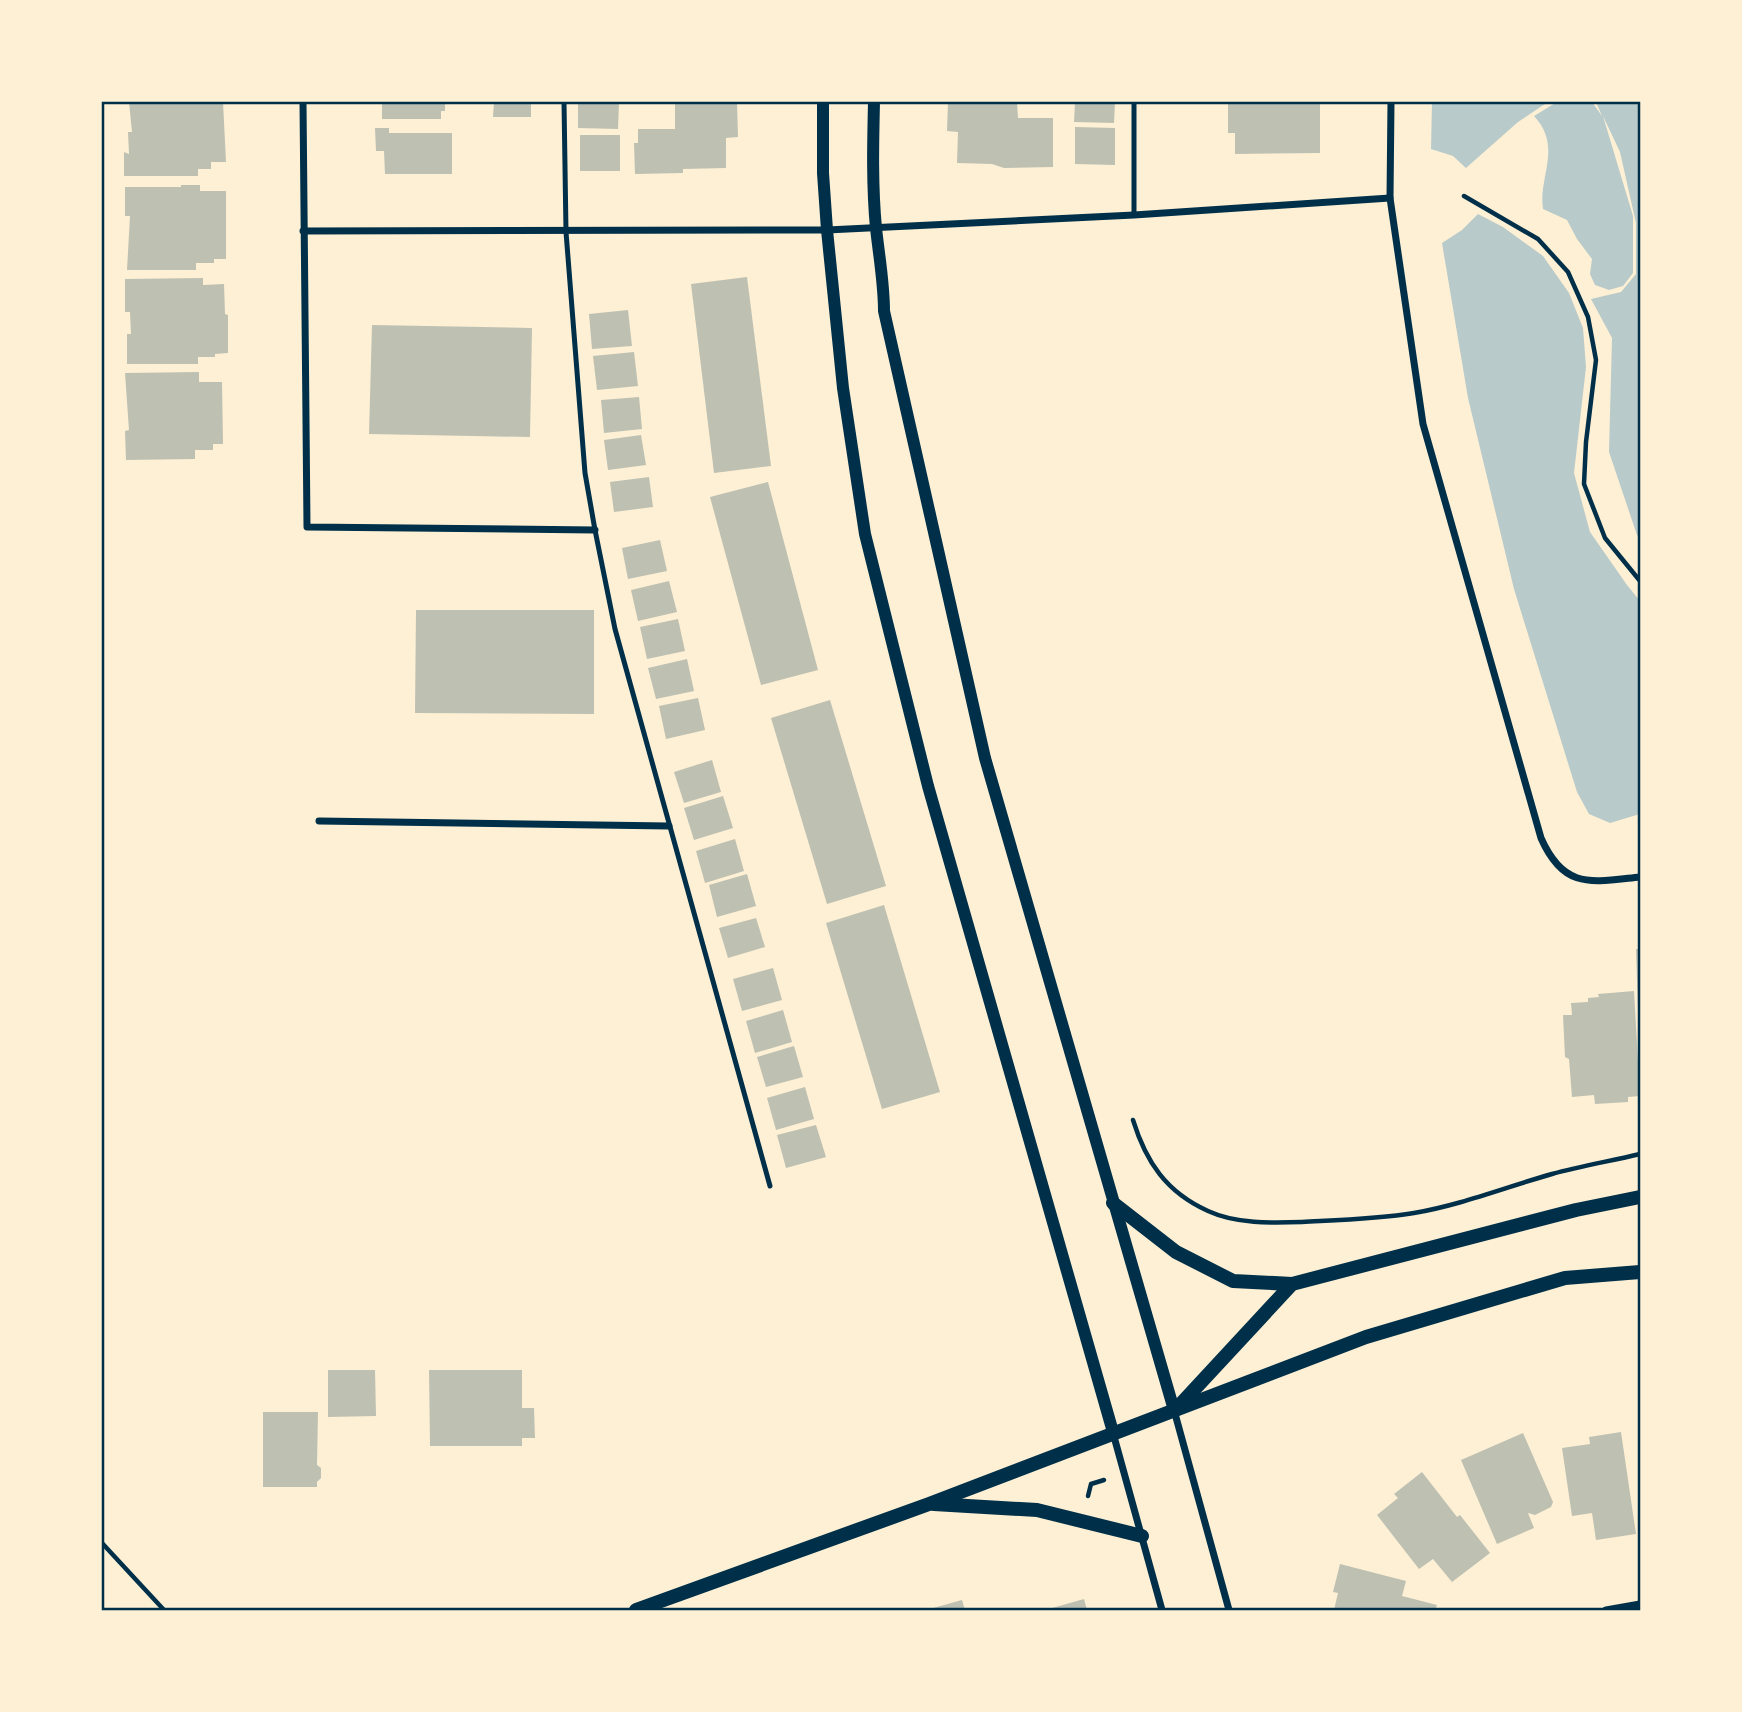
<svg xmlns="http://www.w3.org/2000/svg" width="1742" height="1712" font-family="Raleway,sans-serif">
<style>
.green{fill:#b9caca}
.building{fill:#bec0b2}
.lines{fill:none;stroke-linecap:round;stroke-linejoin:round}
.path{stroke:#003049;stroke-width:4.5}
.service{stroke:#003049;stroke-width:5}
.minor{stroke:#003049;stroke-width:7}
.tertiary{stroke:#003049;stroke-width:12}
.secondary{stroke:#003049;stroke-width:14}
.neatline{fill:none;stroke:#003049;stroke-width:2.5}
</style>
<rect width="100%" height="100%" fill="#fdf0d5"/>
<!-- green -->
<g class="green">
<path d="M 1432,102 L 1548,102 L 1518,122 L 1466,168 L 1453,156 L 1431,149 Z"/>
<path d="M 1557,102 L 1592,102 L 1602,116 L 1596,102 L 1640,102 L 1640,538 L 1637,535 L 1609,452 L 1612,338 L 1591,299 L 1621,292 L 1636,274 L 1636,223 L 1620,152 L 1603,116 L 1633,216 L 1633,273 L 1623,286 L 1609,290 L 1595,285 L 1590,274 L 1592,259 L 1577,239 L 1567,220 L 1543,209 C 1538,177 1563,147 1534,116 Z"/>
<path d="M 1478,214 L 1503,227 L 1543,256 L 1569,293 L 1583,328 L 1586,367 L 1574,473 L 1590,532 L 1627,585 L 1640,601 L 1640,814 L 1610,823 L 1589,814 L 1577,792 L 1514,589 L 1468,398 L 1442,243 L 1462,230 Z"/>
</g>
<!-- building -->
<g class="building">
<path d="M 129,102 L 223,102 L 226,162 L 211,162 L 211,169 L 198,169 L 198,176 L 124,176 L 124,152 L 129,154 L 128,132 L 132,132 Z"/>
<path d="M 382,102 L 445,102 L 445,111 L 441,111 L 441,119 L 382,119 Z"/>
<path d="M 494,102 L 531,102 L 531,117 L 493,117 Z"/>
<path d="M 578,102 L 619,102 L 618,129 L 578,128 Z"/>
<path d="M 675,102 L 737,102 L 738,137 L 726,138 L 726,168 L 683,169 L 683,173 L 635,174 L 634,143 L 638,143 L 638,129 L 675,129 Z"/>
<path d="M 948,102 L 1017,102 L 1018,118 L 1053,118 L 1053,167 L 1004,168 L 992,164 L 957,163 L 958,132 L 947,131 Z"/>
<path d="M 1075,102 L 1115,102 L 1114,123 L 1074,122 Z"/>
<path d="M 1228,102 L 1320,102 L 1320,153 L 1235,154 L 1235,133 L 1228,133 Z"/>
<path d="M 1075,127 L 1115,128 L 1115,165 L 1075,164 Z"/>
<path d="M 375,128 L 389,128 L 389,133 L 452,133 L 452,174 L 385,174 L 384,151 L 376,151 Z"/>
<rect x="580" y="135" width="40" height="36"/>
<path d="M 181,185 L 200,185 L 200,191 L 226,191 L 226,259 L 214,259 L 214,263 L 196,263 L 196,270 L 127,270 L 130,216 L 125,216 L 125,187 L 181,187 Z"/>
<path d="M 747,277 L 771,466 L 714,473 L 691,284 Z"/>
<path d="M 203,278 L 203,285 L 224,284 L 225,314 L 228,315 L 228,353 L 215,354 L 215,357 L 198,357 L 198,364 L 127,364 L 127,334 L 131,334 L 130,312 L 125,312 L 125,279 Z"/>
<path d="M 628,310 L 632,346 L 592,349 L 589,314 Z"/>
<path d="M 372,325 L 532,328 L 530,437 L 369,434 Z"/>
<path d="M 634,352 L 638,386 L 597,390 L 593,356 Z"/>
<path d="M 199,372 L 199,382 L 222,382 L 223,444 L 213,444 L 213,450 L 195,450 L 195,459 L 126,460 L 125,431 L 129,430 L 125,373 Z"/>
<path d="M 639,397 L 642,429 L 604,433 L 601,400 Z"/>
<path d="M 641,435 L 646,465 L 608,470 L 604,440 Z"/>
<path d="M 649,477 L 653,507 L 614,512 L 610,482 Z"/>
<path d="M 768,482 L 818,670 L 761,685 L 710,497 Z"/>
<path d="M 660,540 L 667,571 L 628,579 L 622,548 Z"/>
<path d="M 669,581 L 677,612 L 638,621 L 631,590 Z"/>
<path d="M 416,610 L 594,610 L 594,714 L 415,713 Z"/>
<path d="M 678,619 L 685,651 L 647,659 L 640,627 Z"/>
<path d="M 687,659 L 694,691 L 656,699 L 648,668 Z"/>
<path d="M 698,698 L 705,730 L 666,739 L 659,706 Z"/>
<path d="M 830,700 L 886,886 L 827,904 L 771,718 Z"/>
<path d="M 712,760 L 721,792 L 684,803 L 674,772 Z"/>
<path d="M 723,796 L 733,828 L 694,840 L 684,808 Z"/>
<path d="M 735,839 L 744,871 L 705,883 L 696,851 Z"/>
<path d="M 747,874 L 756,906 L 717,917 L 709,885 Z"/>
<path d="M 884,905 L 940,1092 L 882,1109 L 826,923 Z"/>
<path d="M 756,918 L 765,947 L 728,958 L 719,928 Z"/>
<path d="M 1636,949 L 1640,949 L 1640,1009 L 1638,1009 Z"/>
<path d="M 773,968 L 782,1000 L 742,1011 L 733,979 Z"/>
<path d="M 1634,991 L 1640,1096 L 1628,1097 L 1628,1102 L 1595,1104 L 1594,1095 L 1572,1097 L 1569,1059 L 1565,1057 L 1563,1015 L 1572,1015 L 1571,1003 L 1588,1002 L 1588,998 L 1599,997 L 1598,994 Z"/>
<path d="M 783,1010 L 792,1042 L 755,1053 L 746,1021 Z"/>
<path d="M 794,1046 L 803,1077 L 766,1087 L 757,1057 Z"/>
<path d="M 805,1087 L 814,1119 L 776,1130 L 767,1098 Z"/>
<path d="M 816,1125 L 826,1157 L 786,1168 L 777,1135 Z"/>
<path d="M 328,1370 L 375,1370 L 376,1416 L 328,1417 Z"/>
<path d="M 429,1370 L 522,1370 L 522,1408 L 534,1408 L 535,1438 L 522,1438 L 522,1446 L 430,1446 Z"/>
<path d="M 263,1412 L 318,1412 L 317,1465 L 321,1468 L 321,1478 L 317,1482 L 317,1487 L 263,1487 Z"/>
<path d="M 1621,1432 L 1636,1534 L 1596,1540 L 1592,1513 L 1572,1516 L 1562,1448 L 1590,1444 L 1589,1437 Z"/>
<path d="M 1523,1433 L 1553,1502 L 1551,1507 L 1535,1515 L 1528,1513 L 1534,1528 L 1497,1544 L 1461,1460 Z"/>
<path d="M 1422,1472 L 1457,1517 L 1460,1515 L 1490,1553 L 1452,1582 L 1433,1559 L 1419,1569 L 1377,1515 L 1398,1498 L 1394,1494 Z"/>
<path d="M 1340,1564 L 1406,1581 L 1402,1596 L 1437,1605 L 1435,1610 L 1334,1610 L 1338,1593 L 1333,1592 Z"/>
<path d="M 1084,1599 L 1087,1610 L 1045,1610 Z"/>
<path d="M 962,1600 L 965,1610 L 926,1610 Z"/>
</g>
<g class="lines">
<!-- path -->
<g class="path">
<path d="M 1464,196 L 1538,239 L 1568,272 L 1588,317 L 1596,360 L 1586,442 L 1584,484 L 1605,538 L 1640,581"/>
<path d="M 1133,1120 C 1146,1162 1166,1192 1208,1211 C 1236,1224 1271,1223 1302,1222 C 1340,1220 1377,1219 1414,1213 C 1461,1205 1506,1187 1552,1174 C 1581,1166 1611,1161 1640,1154"/>
<path d="M 1088,1496 L 1091,1484 L 1104,1480"/>
<path d="M 102,1543 L 164,1610"/>
</g>
<!-- service -->
<g class="service">
<path d="M 564,102 L 566,232 L 585,473 L 595,530 L 615,629 L 770,1186"/>
<path d="M 1134,215 L 1134,102"/>
</g>
<!-- minor -->
<g class="minor">
<path d="M 303,102 L 307,527 L 595,530"/>
<path d="M 1391,102 L 1390,198 L 1423,424 L 1541,838 C 1564,890 1591,882 1640,877"/>
<path d="M 303,231 L 827,230 L 1134,215 L 1390,198"/>
<path d="M 319,821 L 669,826"/>
<path d="M 1174,1410 L 1229,1610"/>
<path d="M 1113,1433 L 1162,1610"/>
<path d="M 1606,1610 L 1640,1604"/>
</g>
<!-- tertiary -->
<g class="tertiary">
<path d="M 823,102 L 823,173 L 827,230 L 843,388 L 865,534 L 928,786 L 1113,1432"/>
<path d="M 874,102 C 873,144 872,186 876,228 C 879,256 884,283 884,311 L 985,758 L 1174,1410"/>
</g>
<!-- secondary -->
<g class="secondary">
<path d="M 1113,1203 L 1176,1252 L 1233,1281 L 1292,1284"/>
<path d="M 1178,1407 L 1292,1284 L 1576,1210 L 1640,1197"/>
<path d="M 934,1504 L 1037,1510 L 1142,1536"/>
<path d="M 636,1610 L 929,1504 L 1366,1337 L 1565,1278 L 1640,1272"/>
</g>
</g>
<!-- border -->
<rect width="1742" height="1712" fill="none" stroke="#fdf0d5" stroke-width="206"/>
<rect x="103" y="103" width="1536" height="1506" class="neatline"/>
</svg>
